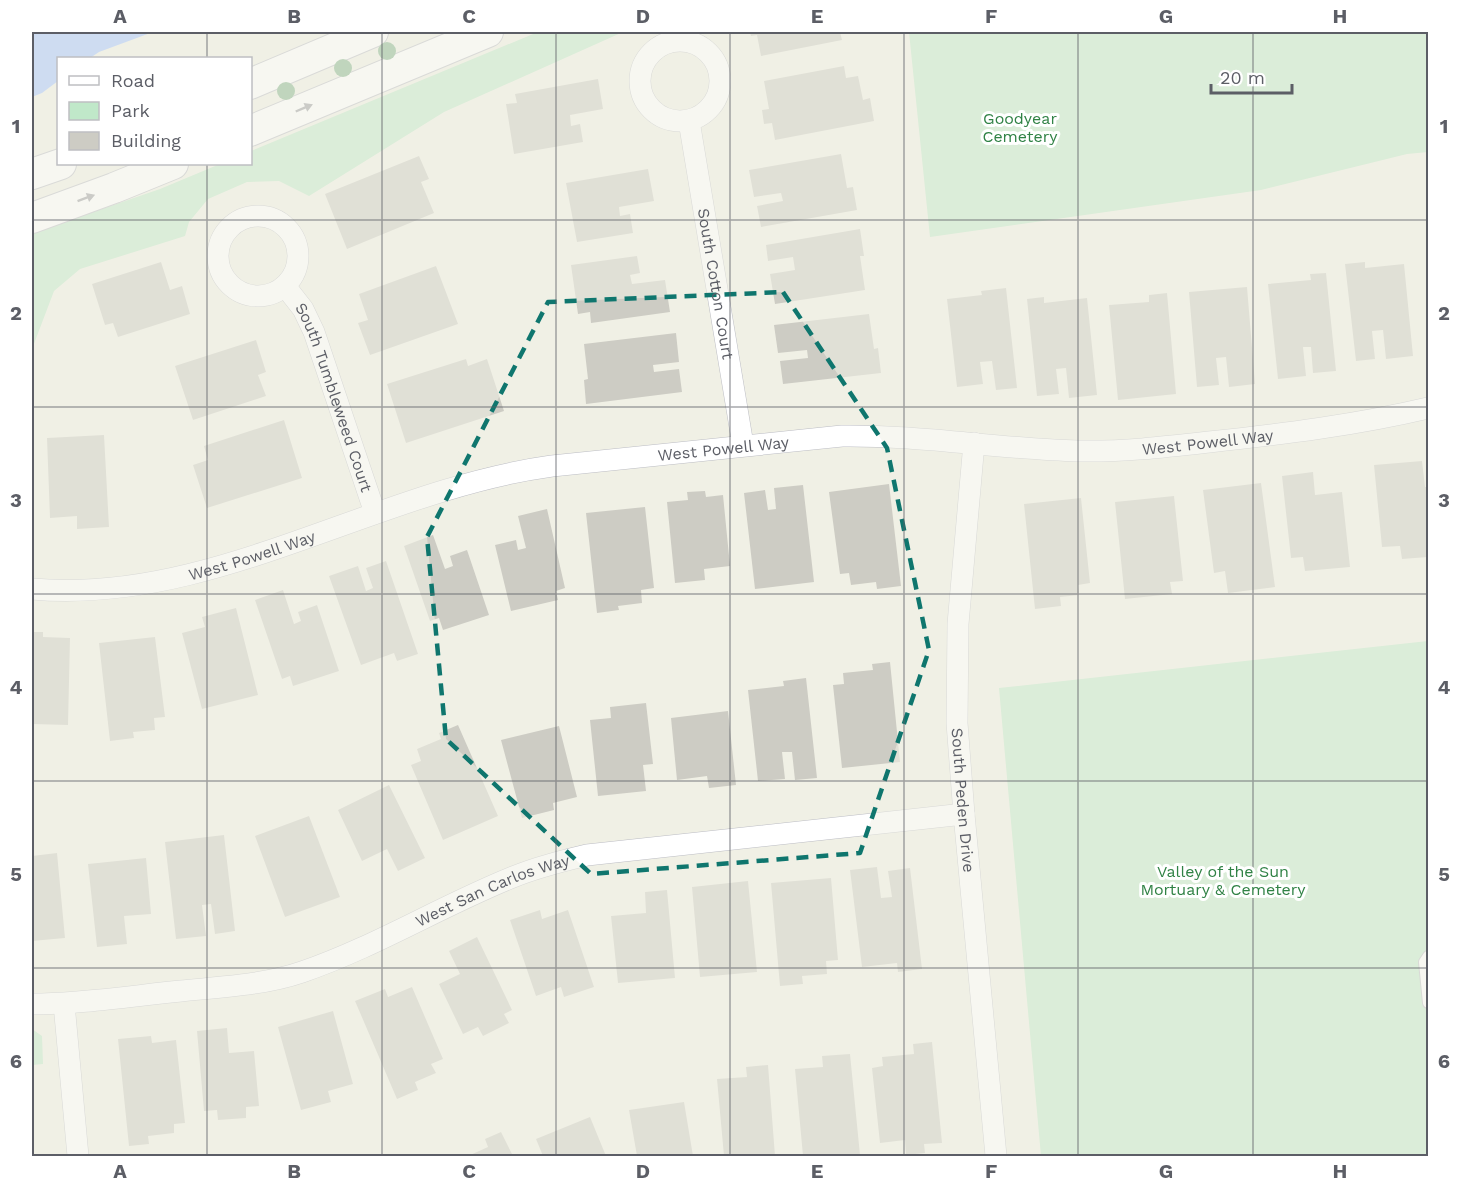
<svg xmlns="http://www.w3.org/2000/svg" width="1460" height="1188" font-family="'Work Sans',sans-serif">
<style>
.green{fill:#c0e8c9}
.water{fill:#a5c4ff}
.building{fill:#cdccc4}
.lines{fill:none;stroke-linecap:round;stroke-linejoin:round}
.lane-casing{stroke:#bcbdc4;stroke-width:12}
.street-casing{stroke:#bcbdc4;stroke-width:22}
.secondary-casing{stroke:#bfc0c8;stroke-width:32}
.lane{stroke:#fff;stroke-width:10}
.street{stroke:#fff;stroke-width:21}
.secondary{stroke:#fff;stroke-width:30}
.tree{fill:#86b48d}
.oneway{fill:#9d9ea3}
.marked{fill:none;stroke:#0f766e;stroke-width:4.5;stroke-dasharray:12 8;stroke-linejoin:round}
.grid{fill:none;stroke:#5c5e66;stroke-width:1.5;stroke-opacity:0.55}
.labels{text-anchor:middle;stroke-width:6;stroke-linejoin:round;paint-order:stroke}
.park-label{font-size:16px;fill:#308245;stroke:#fff}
.street-label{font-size:16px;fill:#5c5e66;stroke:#fff}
.neatline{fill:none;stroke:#5c5e66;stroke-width:2}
.grid-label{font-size:20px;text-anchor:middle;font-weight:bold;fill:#5c5e66}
</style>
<rect width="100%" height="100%" fill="#f0f0e5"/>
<!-- green -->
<g class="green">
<path d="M 538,32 L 623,32 L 444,112 L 309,196 L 279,181 L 247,182 L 208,199 L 189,222 L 185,236 L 80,269 L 54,291 L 32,349 L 32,233 L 160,189 L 220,164 L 250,164 L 251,151 Z"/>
<path d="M 909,32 L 1428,32 L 1428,152 L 1407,154 L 1261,190 L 930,237 Z"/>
<path d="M 1428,641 L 1428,1156 L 1041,1156 L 999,688 Z"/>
<path d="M 32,1029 L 42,1036 L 43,1064 L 32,1065 Z"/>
</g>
<!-- water -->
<path class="water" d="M 32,32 L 153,32 L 99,52 L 90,58 L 58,58 L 58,81 L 42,93 L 32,97 Z"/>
<!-- building -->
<g class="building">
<path d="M 750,32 L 840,32 L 842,40 L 761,56 L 757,35 L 751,36 Z"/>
<path d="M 844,66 L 846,78 L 858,76 L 863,100 L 870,98 L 874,121 L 775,140 L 772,123 L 764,124 L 762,110 L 769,109 L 764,81 Z"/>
<path d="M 598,79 L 603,109 L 570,115 L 571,126 L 580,124 L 583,142 L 514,154 L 506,104 L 517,103 L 515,94 Z"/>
<path d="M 841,154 L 847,188 L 853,187 L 857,210 L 761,227 L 757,206 L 783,201 L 781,193 L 754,197 L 749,170 Z"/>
<path d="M 419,156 L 429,179 L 421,182 L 434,213 L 347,249 L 325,194 Z"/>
<path d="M 648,169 L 654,201 L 619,207 L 620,216 L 630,214 L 633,233 L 577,242 L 566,183 Z"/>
<path d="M 860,229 L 864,256 L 860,256 L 865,290 L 775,304 L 770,274 L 795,270 L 793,257 L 768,261 L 766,245 Z"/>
<path d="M 637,256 L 640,273 L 630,275 L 632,284 L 665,280 L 670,312 L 591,323 L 590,312 L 578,314 L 571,265 Z"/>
<path d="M 161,262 L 170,290 L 182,286 L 190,314 L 118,337 L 113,323 L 105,325 L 92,284 Z"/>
<path d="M 1365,262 L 1365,268 L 1404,264 L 1413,356 L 1386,359 L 1383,330 L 1372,331 L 1375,359 L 1356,361 L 1345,264 Z"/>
<path d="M 436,266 L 458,324 L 370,355 L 358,323 L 368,320 L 359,294 Z"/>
<path d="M 1326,273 L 1336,371 L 1313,373 L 1311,347 L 1303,347 L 1306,376 L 1278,379 L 1268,284 L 1311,280 L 1310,274 Z"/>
<path d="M 1247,287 L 1255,384 L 1229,387 L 1226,357 L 1216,358 L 1219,385 L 1197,387 L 1189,292 Z"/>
<path d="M 1006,288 L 1017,388 L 996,390 L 992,361 L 980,362 L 983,384 L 957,387 L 947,299 L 982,295 L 981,291 Z"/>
<path d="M 1167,293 L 1176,394 L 1118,400 L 1109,305 L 1149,302 L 1149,295 Z"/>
<path d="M 1044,297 L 1044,303 L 1087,298 L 1097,395 L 1069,398 L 1066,368 L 1056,369 L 1059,394 L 1037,396 L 1027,299 Z"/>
<path d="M 869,314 L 874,349 L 878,348 L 881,373 L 783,384 L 780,361 L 808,358 L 807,350 L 778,353 L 774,325 Z"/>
<path d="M 676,333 L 679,362 L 653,365 L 654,372 L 679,369 L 682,392 L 586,404 L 584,380 L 588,379 L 584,344 Z"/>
<path d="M 256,340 L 266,372 L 258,375 L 266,396 L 193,420 L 175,366 Z"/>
<path d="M 466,359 L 468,366 L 487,359 L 504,411 L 406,443 L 387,384 Z"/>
<path d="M 284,420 L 302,478 L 207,508 L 193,465 L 208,460 L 204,446 Z"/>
<path d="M 104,435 L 109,527 L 77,529 L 77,516 L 50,518 L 47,438 Z"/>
<path d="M 1422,461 L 1425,487 L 1428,487 L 1428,557 L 1402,559 L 1400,546 L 1382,547 L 1374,465 Z"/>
<path d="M 1313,472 L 1315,495 L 1342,492 L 1350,567 L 1305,571 L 1303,557 L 1291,558 L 1282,476 Z"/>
<path d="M 1261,483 L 1275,587 L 1228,593 L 1225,571 L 1214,573 L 1203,490 Z"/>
<path d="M 889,484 L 901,586 L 877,589 L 876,582 L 851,585 L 849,573 L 840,574 L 829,492 Z"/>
<path d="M 803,485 L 814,582 L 755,589 L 744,493 L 765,490 L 768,510 L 776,509 L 774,488 Z"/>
<path d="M 705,491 L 706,497 L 723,495 L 730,566 L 704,569 L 705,580 L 675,583 L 667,502 L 688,500 L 687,492 Z"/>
<path d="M 1174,496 L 1183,581 L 1170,582 L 1172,594 L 1125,599 L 1115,502 Z"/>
<path d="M 1081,498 L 1090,583 L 1078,585 L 1079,595 L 1060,597 L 1061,606 L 1035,609 L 1024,504 Z"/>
<path d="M 645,507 L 654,588 L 641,590 L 642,603 L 618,606 L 619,610 L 597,613 L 586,513 Z"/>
<path d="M 547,509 L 565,588 L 556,591 L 558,600 L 511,611 L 495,545 L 516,540 L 518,550 L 526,548 L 518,516 Z"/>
<path d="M 433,535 L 445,569 L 453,566 L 450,556 L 467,550 L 489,615 L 443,630 L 439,618 L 430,621 L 404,546 Z"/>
<path d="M 386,561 L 418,654 L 397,661 L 394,653 L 361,665 L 329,576 L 358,566 L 366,591 L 373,588 L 366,568 Z"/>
<path d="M 283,590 L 294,624 L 301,621 L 298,612 L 317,605 L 339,671 L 293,686 L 290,676 L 282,679 L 255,600 Z"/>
<path d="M 236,608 L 258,695 L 202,709 L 182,633 L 205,627 L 202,617 Z"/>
<path d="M 32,632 L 43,632 L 43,637 L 70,638 L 68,725 L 32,724 Z"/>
<path d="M 155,637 L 165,717 L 154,718 L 155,730 L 133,732 L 134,738 L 110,741 L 99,643 Z"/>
<path d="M 890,662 L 900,762 L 842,768 L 833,685 L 844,684 L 843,673 L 873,670 L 872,664 Z"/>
<path d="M 806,678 L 817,778 L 795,780 L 792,752 L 782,752 L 785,779 L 758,781 L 748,690 L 784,686 L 783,681 Z"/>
<path d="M 646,703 L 653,764 L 643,765 L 646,791 L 598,796 L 590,720 L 611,718 L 610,707 Z"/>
<path d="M 728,711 L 736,785 L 709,788 L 707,776 L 677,780 L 671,718 Z"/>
<path d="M 458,725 L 498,816 L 443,840 L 411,765 L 421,761 L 417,749 L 441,739 L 439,733 Z"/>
<path d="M 559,726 L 577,797 L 553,803 L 554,810 L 522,818 L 501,740 Z"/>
<path d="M 389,785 L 425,858 L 398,871 L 387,849 L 362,861 L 338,810 Z"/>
<path d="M 309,816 L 340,897 L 285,917 L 255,836 Z"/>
<path d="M 224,835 L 235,931 L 215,934 L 211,904 L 202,905 L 206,936 L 176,939 L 165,842 Z"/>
<path d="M 57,853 L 65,938 L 32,941 L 32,856 Z"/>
<path d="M 146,858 L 151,914 L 124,916 L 127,944 L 97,947 L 88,864 Z"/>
<path d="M 877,867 L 881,898 L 892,897 L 888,871 L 910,868 L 922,969 L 898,972 L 897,963 L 862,967 L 850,870 Z"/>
<path d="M 831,878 L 838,960 L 826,961 L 827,974 L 802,976 L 803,984 L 780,986 L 771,883 Z"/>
<path d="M 748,881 L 757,972 L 700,977 L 692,887 Z"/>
<path d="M 667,890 L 675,978 L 618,983 L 611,916 L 646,913 L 645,892 Z"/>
<path d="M 540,910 L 542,919 L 568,910 L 594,987 L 564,997 L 561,987 L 536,996 L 510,920 Z"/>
<path d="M 477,937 L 512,1010 L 504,1014 L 509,1023 L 483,1036 L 478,1027 L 463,1034 L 439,984 L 460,974 L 449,951 Z"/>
<path d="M 412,987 L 443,1059 L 431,1064 L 436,1073 L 415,1082 L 418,1090 L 397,1099 L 355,1001 L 385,989 L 388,997 Z"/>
<path d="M 333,1011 L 353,1084 L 328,1091 L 331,1102 L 301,1110 L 278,1027 Z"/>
<path d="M 227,1028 L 229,1053 L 254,1051 L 259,1106 L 246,1107 L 246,1118 L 218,1120 L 217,1110 L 204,1111 L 197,1031 Z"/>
<path d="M 151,1036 L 152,1043 L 176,1040 L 185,1123 L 174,1124 L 174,1133 L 148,1136 L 149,1144 L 129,1146 L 118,1039 Z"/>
<path d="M 932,1042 L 942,1143 L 924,1144 L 925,1153 L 906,1155 L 905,1140 L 880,1143 L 872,1068 L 883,1066 L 882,1057 L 914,1054 L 913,1044 Z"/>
<path d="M 850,1054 L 860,1155 L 803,1156 L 795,1069 L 823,1067 L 822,1056 Z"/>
<path d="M 768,1065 L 775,1156 L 724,1156 L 717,1079 L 747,1077 L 746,1067 Z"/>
<path d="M 684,1102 L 693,1156 L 637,1156 L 629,1110 Z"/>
<path d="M 590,1117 L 606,1156 L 543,1156 L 536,1139 Z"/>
<path d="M 501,1132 L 513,1156 L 468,1156 L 488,1147 L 485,1139 Z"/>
</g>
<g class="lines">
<!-- lane casing -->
<g class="lane-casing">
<path id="lane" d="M 1428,956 L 1424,962 L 1428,1003"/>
</g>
<!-- street casing -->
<g class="street-casing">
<g id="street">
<circle cx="680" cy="81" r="40"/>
<path id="s1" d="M 689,121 L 743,445"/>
<circle cx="258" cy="256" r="40"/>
<path id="s2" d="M 285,286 L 303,309 L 314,332 L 375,513"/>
<path id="s3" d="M 974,443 L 958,624 L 957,723 L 964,814 L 996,1156"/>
<path id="s4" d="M 32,589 C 213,605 376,490 552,466 L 842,436 C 921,435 999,449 1078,451 C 1122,452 1165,447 1209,442 C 1283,434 1356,425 1428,408"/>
<path id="s5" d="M 32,1004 C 81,1004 131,996 181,991 C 221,987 264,985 302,972 C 375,947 441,906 513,877 C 537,867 562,861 587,855 L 964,814"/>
<path d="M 64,1004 L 78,1156"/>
</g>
</g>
<!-- secondary casing -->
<g class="secondary-casing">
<g id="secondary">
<path d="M 250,84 L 373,32"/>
<path d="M 250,131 L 488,32"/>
<path d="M 32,174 L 61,164"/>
<path d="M 32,218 L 114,188 L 173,164"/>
</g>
</g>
<!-- lane -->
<use href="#lane" class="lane"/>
<!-- street -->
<use href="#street" class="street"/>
<!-- secondary -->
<use href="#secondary" class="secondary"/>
</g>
<!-- trees -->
<g class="tree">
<circle cx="387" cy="51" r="9"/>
<circle cx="343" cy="68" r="9"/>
<circle cx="286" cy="91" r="9"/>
</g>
<!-- one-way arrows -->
<defs><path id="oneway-solid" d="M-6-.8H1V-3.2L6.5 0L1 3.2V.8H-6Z" transform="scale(1.5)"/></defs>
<g class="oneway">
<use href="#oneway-solid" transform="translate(304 108) rotate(-23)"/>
<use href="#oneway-solid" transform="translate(86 198) rotate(-20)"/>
</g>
<!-- marked area -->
<path d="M0 0H1460V1188H0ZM 783,292 L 887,448 L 929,650 L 860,853 L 591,874 L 446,739 L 427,537 L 548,302 Z" fill="#f0f0e5" fill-opacity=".55" fill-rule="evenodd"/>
<path class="marked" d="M 783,292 L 887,448 L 929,650 L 860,853 L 591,874 L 446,739 L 427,537 L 548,302 Z"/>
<!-- grid -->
<path class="grid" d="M 207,32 L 207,58M 382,32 L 382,1156M 556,32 L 556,1156M 730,32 L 730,1156M 904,32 L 904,1156M 1078,32 L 1078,1156M 1253,32 L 1253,1156M 207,164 L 207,1156M 32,220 L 1428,220M 32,407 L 1428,407M 32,594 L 1428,594M 32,781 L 1428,781M 32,968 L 1428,968"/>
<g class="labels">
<!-- park labels -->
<g class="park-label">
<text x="1020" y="124">Goodyear<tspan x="1020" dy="18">Cemetery</tspan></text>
<text x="1223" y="877">Valley of the Sun<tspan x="1223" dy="18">Mortuary &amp; Cemetery</tspan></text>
</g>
<!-- street labels -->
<g class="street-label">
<text dy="6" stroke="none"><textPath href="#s1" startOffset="165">South Cotton Court</textPath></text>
<text dy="6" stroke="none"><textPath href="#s2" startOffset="123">South Tumbleweed Court</textPath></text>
<text dy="6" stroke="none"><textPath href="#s4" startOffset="1196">West Powell Way</textPath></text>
<text dy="6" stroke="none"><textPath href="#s4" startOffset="710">West Powell Way</textPath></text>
<text dy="6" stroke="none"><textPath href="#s4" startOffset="224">West Powell Way</textPath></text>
<text dy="6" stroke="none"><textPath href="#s3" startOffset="358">South Peden Drive</textPath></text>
<text dy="6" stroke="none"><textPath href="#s5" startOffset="480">West San Carlos Way</textPath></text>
</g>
</g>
<!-- border -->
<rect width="1460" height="1188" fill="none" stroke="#ffffff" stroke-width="66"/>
<!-- legend -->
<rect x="57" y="57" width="195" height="108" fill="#ffffff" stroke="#bebfc2" stroke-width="1.5"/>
<rect x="69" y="76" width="30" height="9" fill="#ffffff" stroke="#bebfc2" stroke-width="1.5"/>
<text x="111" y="87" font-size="18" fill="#5c5e66">Road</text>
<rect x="69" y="102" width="30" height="18" fill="#c0e8c9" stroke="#bebfc2" stroke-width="1.5"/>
<text x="111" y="117" font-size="18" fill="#5c5e66">Park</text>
<rect x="69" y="132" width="30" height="18" fill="#cdccc4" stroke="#bebfc2" stroke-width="1.5"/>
<text x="111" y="147" font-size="18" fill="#5c5e66">Building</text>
<!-- scale -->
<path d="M1211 84v9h81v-9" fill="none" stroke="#5c5e66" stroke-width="3"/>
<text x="1220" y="84" font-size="18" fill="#5c5e66" stroke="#ffffff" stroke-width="4.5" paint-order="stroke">20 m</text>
<rect x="33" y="33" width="1394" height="1122" class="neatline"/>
<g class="grid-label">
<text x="120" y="23">A</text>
<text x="294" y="23">B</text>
<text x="469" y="23">C</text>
<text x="643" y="23">D</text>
<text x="817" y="23">E</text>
<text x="991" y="23">F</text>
<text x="1166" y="23">G</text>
<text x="1340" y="23">H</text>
<text x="16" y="133">1</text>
<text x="1444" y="133">1</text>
<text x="16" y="320">2</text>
<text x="1444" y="320">2</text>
<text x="16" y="507">3</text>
<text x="1444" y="507">3</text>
<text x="16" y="694">4</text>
<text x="1444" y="694">4</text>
<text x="16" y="881">5</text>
<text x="1444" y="881">5</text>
<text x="16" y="1068">6</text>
<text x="1444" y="1068">6</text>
<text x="120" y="1178">A</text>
<text x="294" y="1178">B</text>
<text x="469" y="1178">C</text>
<text x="643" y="1178">D</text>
<text x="817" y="1178">E</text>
<text x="991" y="1178">F</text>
<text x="1166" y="1178">G</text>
<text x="1340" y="1178">H</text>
</g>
</svg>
